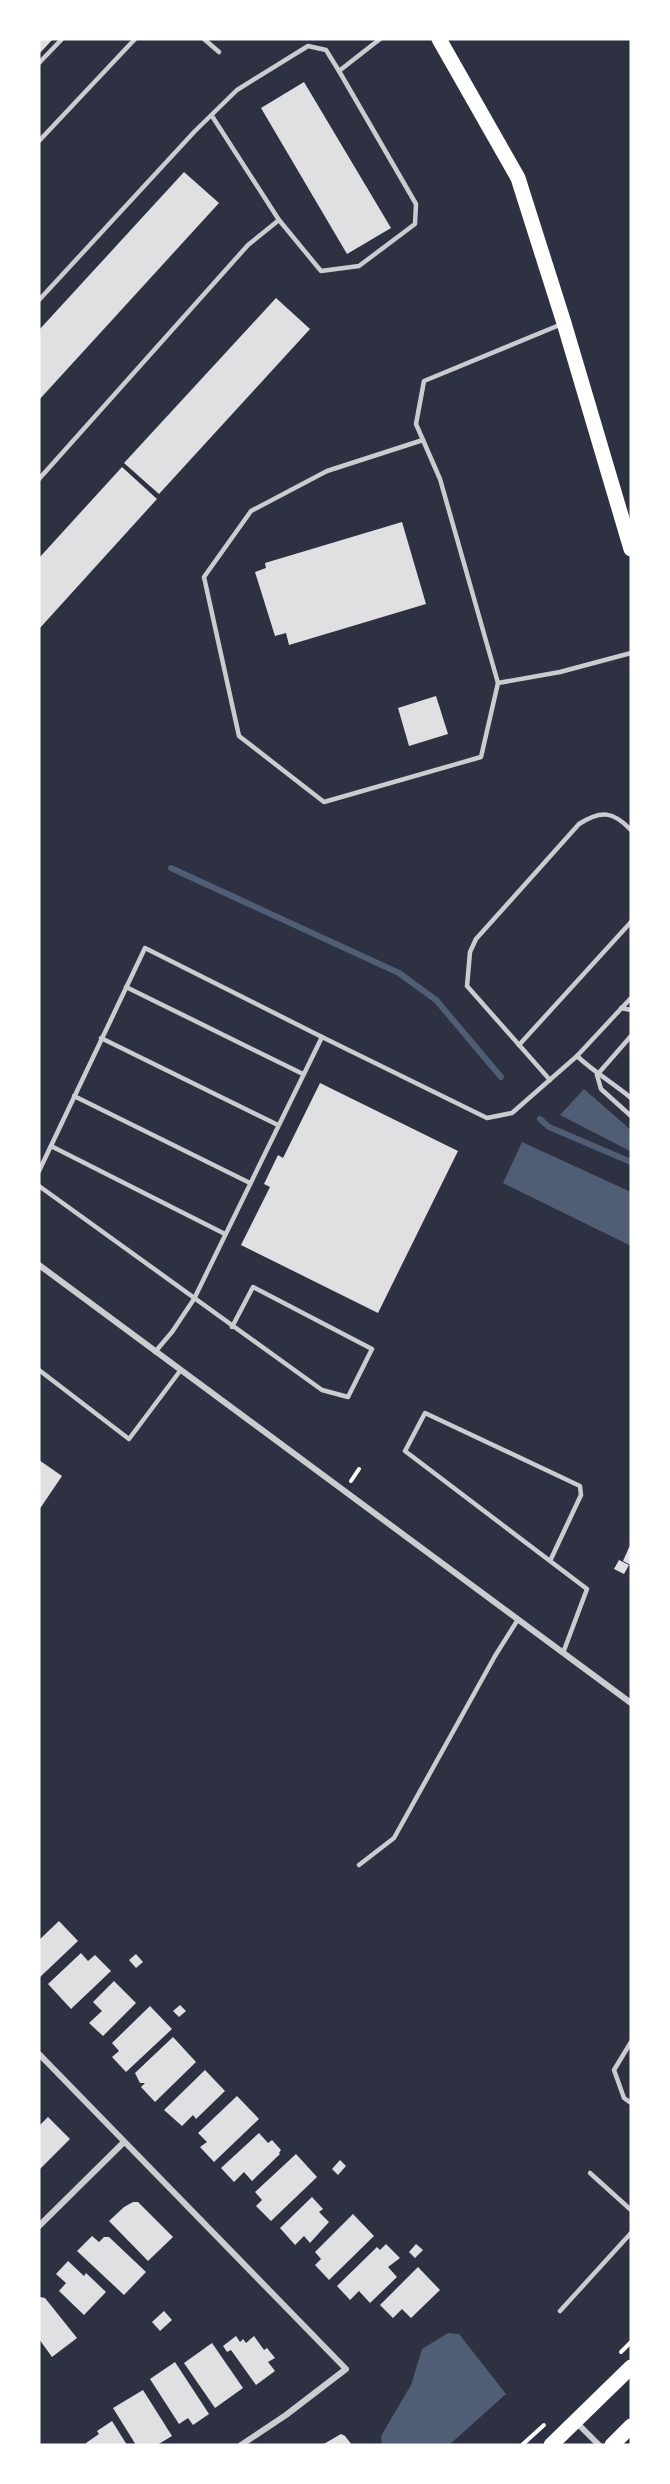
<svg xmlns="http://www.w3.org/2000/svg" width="670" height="2484" font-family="'Libre Baskerville',serif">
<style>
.water{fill:#4f5d75}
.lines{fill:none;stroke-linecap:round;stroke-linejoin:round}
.stream{stroke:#4f5d75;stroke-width:6}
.building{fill:#e0e0e3}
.path{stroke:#fff;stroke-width:4}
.service{stroke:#caccd0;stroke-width:4.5}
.minor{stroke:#caccd0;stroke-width:6}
.primary{stroke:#fff;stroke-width:15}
</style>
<rect width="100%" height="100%" fill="#2d3142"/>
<!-- water -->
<g class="water">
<path d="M 584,1089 L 631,1130 L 630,1151 L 560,1115 Z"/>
<path d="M 522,1142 L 631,1192 L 631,1246 L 503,1183 Z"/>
<path d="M 448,2333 L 459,2334 L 506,2394 L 449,2445 L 382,2445 L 381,2436 L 411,2385 L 422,2349 Z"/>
</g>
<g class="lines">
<!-- stream -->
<g class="stream">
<path d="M 171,868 L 399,973 L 436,1000 L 501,1077"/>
<path d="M 540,1119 L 549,1127 L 631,1162"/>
</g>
</g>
<!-- building -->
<g class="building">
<path d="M 39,39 L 53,39 L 39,54 Z"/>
<path d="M 304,82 L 391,228 L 347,254 L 261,108 Z"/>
<path d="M 184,172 L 219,203 L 39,400 L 39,330 Z"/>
<path d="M 276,298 L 310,329 L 159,494 L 124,463 Z"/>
<path d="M 122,467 L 157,499 L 39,629 L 39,558 Z"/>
<path d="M 402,522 L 426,604 L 289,645 L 286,633 L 275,636 L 255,572 L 266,568 L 265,563 Z"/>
<path d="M 436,696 L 448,734 L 409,746 L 398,708 Z"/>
<path d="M 320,1083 L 458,1151 L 378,1313 L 241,1245 L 270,1187 L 264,1184 L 278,1155 L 283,1158 Z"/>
<path d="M 39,1460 L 62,1476 L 39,1510 Z"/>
<path d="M 631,1543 L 631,1565 L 623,1561 Z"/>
<path d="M 619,1560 L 629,1565 L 624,1574 L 614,1569 Z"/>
<path d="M 59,1921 L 78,1941 L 39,1978 L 39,1940 Z"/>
<path d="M 81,1953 L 88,1961 L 95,1955 L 111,1971 L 71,2009 L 48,1984 Z"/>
<path d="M 136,1954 L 143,1962 L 136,1968 L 129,1960 Z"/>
<path d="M 114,1981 L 136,2003 L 103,2036 L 89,2023 L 102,2011 L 93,2002 Z"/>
<path d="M 180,2005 L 186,2011 L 179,2017 L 173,2011 Z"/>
<path d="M 150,2006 L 172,2029 L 126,2072 L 112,2057 L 119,2051 L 112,2043 Z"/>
<path d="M 173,2037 L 196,2062 L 155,2102 L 141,2087 L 145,2083 L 140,2083 L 135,2073 Z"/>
<path d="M 205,2070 L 225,2091 L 196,2119 L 193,2115 L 182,2126 L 164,2110 Z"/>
<path d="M 237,2096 L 259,2119 L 214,2162 L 200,2147 L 207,2142 L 198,2133 Z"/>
<path d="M 48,2117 L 70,2139 L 39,2170 L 39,2126 Z"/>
<path d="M 259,2133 L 268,2143 L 272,2140 L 281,2150 L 279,2153 L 280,2154 L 252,2181 L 244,2172 L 234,2182 L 221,2168 Z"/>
<path d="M 296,2154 L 317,2177 L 271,2221 L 256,2206 L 262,2200 L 255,2192 Z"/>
<path d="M 340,2160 L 346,2166 L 338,2175 L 332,2169 Z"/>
<path d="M 312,2197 L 323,2209 L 319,2212 L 329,2222 L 310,2243 L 304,2236 L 295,2245 L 280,2228 Z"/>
<path d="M 133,2202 L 138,2202 L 173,2237 L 148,2261 L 109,2221 L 124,2207 Z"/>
<path d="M 353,2214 L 374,2236 L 329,2280 L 315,2265 L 321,2259 L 315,2252 Z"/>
<path d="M 92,2236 L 99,2242 L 104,2237 L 109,2237 L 146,2272 L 124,2295 L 77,2251 Z"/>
<path d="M 386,2244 L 400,2258 L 388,2267 L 397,2277 L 370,2303 L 359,2291 L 350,2300 L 337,2286 L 377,2247 L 380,2250 Z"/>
<path d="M 416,2244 L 423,2250 L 415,2258 L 409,2252 Z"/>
<path d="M 68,2261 L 84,2276 L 86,2273 L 106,2292 L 84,2315 L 59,2291 L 66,2283 L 56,2274 Z"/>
<path d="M 418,2267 L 440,2290 L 411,2318 L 402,2309 L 393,2318 L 380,2305 Z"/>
<path d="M 40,2297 L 45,2298 L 77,2338 L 52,2357 L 39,2339 Z"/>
<path d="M 164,2311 L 172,2320 L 160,2331 L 152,2322 Z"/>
<path d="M 236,2336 L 240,2342 L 243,2339 L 246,2343 L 254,2336 L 264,2350 L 267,2348 L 275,2358 L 268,2362 L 275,2371 L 256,2385 L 231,2350 L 227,2352 L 223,2346 Z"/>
<path d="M 212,2343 L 243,2388 L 215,2408 L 184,2363 Z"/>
<path d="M 175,2362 L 209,2414 L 193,2425 L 188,2418 L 179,2424 L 150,2379 Z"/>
<path d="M 143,2390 L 172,2436 L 157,2445 L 136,2445 L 113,2408 Z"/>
<path d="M 112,2421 L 127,2445 L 87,2445 L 86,2443 L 99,2434 L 97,2431 Z"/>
<path d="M 341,2434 L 345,2436 L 352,2445 L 322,2445 Z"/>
</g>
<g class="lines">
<!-- path -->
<g class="path">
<path d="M 351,1481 L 359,1469"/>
<path d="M 621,2352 L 631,2342"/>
<path d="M 522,2445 L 544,2425"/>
</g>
<!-- service -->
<g class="service">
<path d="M 204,39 L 219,52"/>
<path d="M 39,63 L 62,39"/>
<path d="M 39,141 L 135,39"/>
<path d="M 279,220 L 321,271 L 359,266 L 415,224 L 416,204 L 339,71"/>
<path d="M 39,300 L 195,131 L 237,90 L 308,46 L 326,50 L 339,71 L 380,39"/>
<path d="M 562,324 L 424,381 L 416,424 L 440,479 L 498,683 L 560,672 L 631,653"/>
<path d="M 423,440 L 327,471 L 251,511 L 204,577 L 239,736 L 324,802 L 481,757 L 498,683"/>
<path d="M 39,479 L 248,245 L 279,220 L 212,116"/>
<path d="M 126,987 L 303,1074"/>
<path d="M 621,1008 L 631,1010"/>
<path d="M 322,1037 L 487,1118 L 512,1113 L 577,1056 L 631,998"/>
<path d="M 101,1038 L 278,1125"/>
<path d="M 519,1045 L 631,922"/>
<path d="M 577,1056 C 594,1072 613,1083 631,1098"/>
<path d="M 597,1075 L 601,1089 L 631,1116"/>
<path d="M 597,1075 L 631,1036"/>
<path d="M 550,1080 L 467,986 L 470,952 L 476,939 L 579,824 C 601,810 613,811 631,830"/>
<path d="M 74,1096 L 250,1183"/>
<path d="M 51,1146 L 225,1234"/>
<path d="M 39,1171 L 145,948 L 322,1037 L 194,1299 L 172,1332 L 155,1352"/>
<path d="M 39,1186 L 322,1390 L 348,1397 L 372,1349 L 253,1287 L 232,1327"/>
<path d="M 39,1370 L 129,1439 L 180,1371"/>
<path d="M 550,1561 L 581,1495 L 580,1486 L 425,1413 L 405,1451 L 587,1589 L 563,1653"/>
<path d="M 359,1865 L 394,1838 L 495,1656 L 517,1621"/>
<path d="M 631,2042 L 614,2070 L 624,2098 L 631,2103"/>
<path d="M 590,2173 L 631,2210"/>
<path d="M 560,2311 L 631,2233"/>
</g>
<!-- minor -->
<g class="minor">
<path d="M 39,1265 L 631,1703"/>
<path d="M 39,2054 L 346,2369 L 286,2415 L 241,2445"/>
<path d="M 39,2226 L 124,2142"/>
<path d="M 576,2422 L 599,2445"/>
</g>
<!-- primary -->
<g class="primary">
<path d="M 439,39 L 518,178 L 564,323 L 631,549"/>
<path d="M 551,2445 L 631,2367"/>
<path d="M 612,2445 L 631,2426"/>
</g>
</g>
<!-- border -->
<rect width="670" height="2484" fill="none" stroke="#ffffff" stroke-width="81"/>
</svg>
